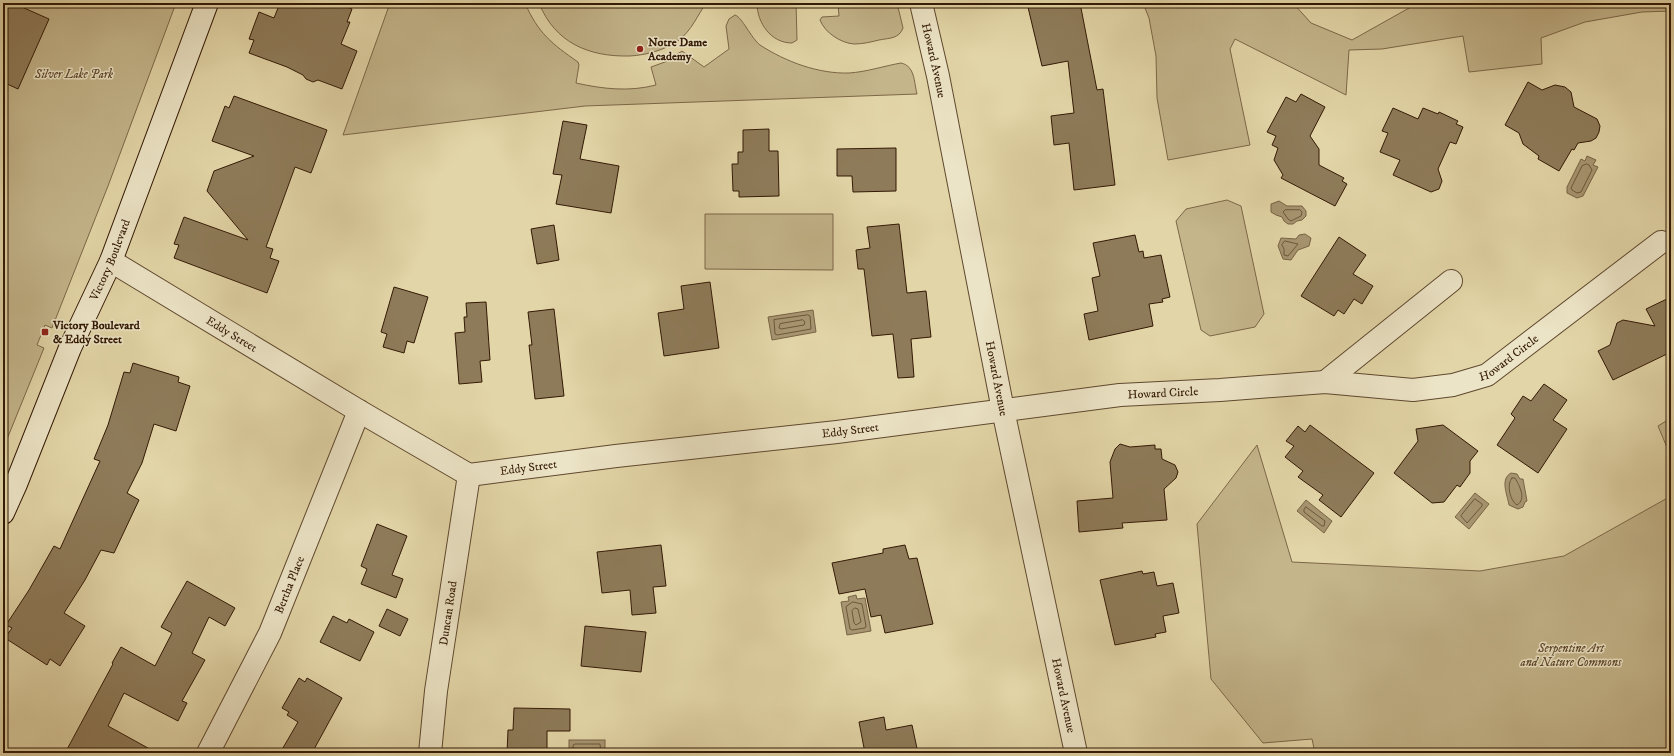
<svg xmlns="http://www.w3.org/2000/svg" width="1674" height="756" font-family="'IM FELL DW Pica',serif">
<style>
.green{fill:#c4b58b;stroke:#7c6748}
.water{fill:#a69570;stroke:#786345}
.lines{fill:none;stroke-linecap:round;stroke-linejoin:round}
.shore{stroke:#6c573a;stroke-width:1}
.building{fill:#8e7b59;stroke:#331905}
.street-casing{stroke:#5f482e;stroke-width:24}
.secondary-casing{stroke:#331905;stroke-width:24}
.street{stroke:#ece4c6;stroke-width:22}
.secondary{stroke:#ece4c6;stroke-width:22}
.poi-dot{fill:#8f2418;stroke:#ece4c6;stroke-width:1.5}
.labels{text-anchor:middle;stroke-width:3;stroke-linejoin:round;paint-order:stroke}
.poi-label{font-size:12px;font-weight:bold;fill:#331905;stroke:#ece4c6;text-anchor:start}
.street-label{font-size:12px;fill:#331905;stroke:#ece4c6}
.park-label{font-size:12px;font-style:italic;fill:#5e482d;stroke:#ece4c6}
</style>
<rect width="100%" height="100%" fill="#e2d5a7"/>
<filter id="stains"><feTurbulence type="fractalNoise" baseFrequency=".005" numOctaves="4"/><feColorMatrix values="0 0 0 0 .2 0 0 0 0 .09 0 0 0 0 .02 0 0 0 .5 -.17"/></filter>
<radialGradient id="worn" r=".72"><stop offset=".6" stop-color="#630" stop-opacity="0"/><stop offset="1" stop-color="#630" stop-opacity=".3"/></radialGradient>
<!-- green -->
<g class="green">
<path d="M 3,3 L 176,3 L 108,186 L 52,328 L 45,325 L 37,345 L 44,348 L 3,449 Z"/>
<path d="M 390,3 L 525,3 C 538,33 552,44 578,62 L 579,65 L 576,83 C 603,89 629,92 656,85 L 651,67 L 665,62 L 682,51 L 704,67 L 729,49 L 726,26 L 729,19 L 735,15 C 742,17 751,38 760,45 C 786,62 819,74 849,73 C 866,72 884,66 901,63 C 915,66 914,82 917,94 L 585,106 L 343,135 Z"/>
<path d="M 539,3 L 706,3 C 698,15 691,31 679,40 C 665,50 647,55 630,56 C 589,57 555,43 539,3 Z"/>
<path d="M 757,3 L 796,3 L 797,40 L 792,43 C 771,43 757,23 757,3 Z"/>
<path d="M 838,3 L 897,3 L 903,28 C 899,39 889,38 879,40 C 871,42 863,44 854,44 C 841,43 825,33 820,20 L 822,17 L 839,16 Z"/>
<path d="M 1143,3 L 1293,3 L 1311,23 L 1352,40 L 1418,3 L 1671,3 L 1671,11 L 1642,12 L 1585,22 L 1541,38 L 1542,64 L 1469,72 L 1463,36 L 1382,49 L 1349,50 L 1346,95 L 1235,39 L 1230,49 L 1250,145 L 1168,160 L 1157,98 L 1156,56 L 1149,18 Z"/>
<path d="M 1227,200 L 1241,206 L 1264,314 L 1255,327 L 1210,336 L 1201,330 L 1176,221 L 1186,209 Z"/>
<path d="M 705,214 L 833,214 L 833,270 L 705,269 Z"/>
<path d="M 1671,418 L 1671,457 L 1658,426 Z"/>
<path d="M 1257,445 L 1292,562 L 1480,571 L 1564,556 L 1671,496 L 1671,753 L 1315,753 L 1312,739 L 1263,743 L 1211,679 L 1197,524 Z"/>
</g>
<!-- water -->
<g class="water">
<path d="M 1587,156 L 1596,160 L 1593,165 L 1598,167 L 1583,196 L 1577,198 L 1567,193 L 1567,187 L 1581,159 L 1585,161 Z"/>
<path d="M 1279,201 L 1287,206 L 1302,206 L 1306,211 L 1306,216 L 1302,220 L 1297,221 L 1293,224 L 1288,224 L 1284,221 L 1282,217 L 1276,215 L 1271,212 L 1271,204 Z"/>
<path d="M 1305,234 L 1311,238 L 1309,246 L 1298,250 L 1291,260 L 1283,259 L 1278,246 L 1281,238 L 1296,239 L 1299,235 Z"/>
<path d="M 813,310 L 816,332 L 772,340 L 768,317 Z"/>
<path d="M 1511,473 L 1517,474 L 1520,479 L 1523,479 L 1527,501 L 1525,502 L 1523,507 L 1518,509 L 1509,505 C 1507,494 1500,479 1511,473 Z"/>
<path d="M 1475,493 L 1489,504 L 1469,529 L 1455,517 Z"/>
<path d="M 1306,500 L 1332,521 L 1324,533 L 1297,511 Z"/>
<path d="M 856,595 L 857,599 L 865,598 L 871,631 L 847,635 L 841,602 L 849,601 L 848,597 Z"/>
<rect x="569" y="740" width="36" height="13"/>
</g>
<g class="lines">
<!-- shore -->
<g class="shore">
<path d="M 1587,164 L 1589,165 L 1592,170 L 1581,192 L 1577,193 L 1572,190 L 1571,188 L 1582,166 Z"/>
<path d="M 1300,210 L 1302,212 L 1301,216 L 1291,221 L 1288,219 L 1283,212 L 1285,210 Z"/>
<path d="M 1285,241 L 1298,244 L 1288,256 L 1284,255 L 1284,249 L 1282,245 Z"/>
<path d="M 808,315 L 810,316 L 811,329 L 777,335 L 775,334 L 774,320 Z"/>
<path d="M 803,320 L 805,322 L 804,325 L 781,329 L 779,328 L 780,324 Z"/>
<path d="M 1512,478 L 1515,478 C 1519,485 1527,499 1517,505 C 1510,501 1506,484 1512,478 Z"/>
<path d="M 1475,499 L 1482,504 L 1482,506 L 1467,523 L 1461,516 Z"/>
<path d="M 1306,507 L 1325,521 L 1324,526 L 1322,526 L 1304,512 L 1304,510 Z"/>
<path d="M 853,602 L 862,604 L 866,626 L 865,628 L 852,630 L 850,629 L 846,607 Z"/>
<path d="M 855,608 L 858,609 L 861,622 L 856,625 L 854,623 L 852,611 Z"/>
<path d="M 573,753 L 573,745 L 575,744 L 600,744 L 601,753"/>
</g>
</g>
<!-- building -->
<g class="building">
<path d="M 3,3 L 27,3 L 24,8 L 49,19 L 18,89 L 3,82 Z"/>
<path d="M 280,3 L 338,3 L 352,9 L 347,22 L 350,22 L 341,44 L 357,51 L 342,89 L 318,80 L 313,82 L 306,79 L 303,75 L 287,67 L 249,53 L 254,40 L 249,39 L 259,12 L 274,18 Z"/>
<path d="M 1027,3 L 1080,3 L 1097,90 L 1103,89 L 1115,185 L 1074,190 L 1069,143 L 1054,145 L 1051,116 L 1074,113 L 1068,61 L 1042,66 Z"/>
<path d="M 1528,82 L 1542,90 L 1555,85 L 1565,87 L 1571,92 L 1574,107 L 1597,119 L 1600,126 L 1599,132 L 1596,138 L 1591,141 L 1578,143 L 1574,150 L 1572,149 L 1559,171 L 1538,159 L 1539,156 L 1523,144 L 1519,133 L 1505,125 Z"/>
<path d="M 1301,94 L 1325,107 L 1310,136 L 1319,149 L 1319,165 L 1344,178 L 1342,181 L 1347,184 L 1335,206 L 1281,178 L 1283,175 L 1274,160 L 1278,148 L 1272,145 L 1276,136 L 1267,132 L 1286,97 L 1296,102 Z"/>
<path d="M 234,96 L 327,130 L 311,173 L 295,167 L 266,247 L 273,249 L 270,258 L 279,261 L 267,293 L 174,258 L 179,245 L 174,244 L 184,217 L 248,240 L 207,191 L 214,171 L 254,156 L 212,141 L 225,106 L 229,108 Z"/>
<path d="M 1393,108 L 1418,119 L 1423,108 L 1438,114 L 1439,112 L 1458,121 L 1456,124 L 1463,127 L 1456,144 L 1450,142 L 1438,169 L 1442,181 L 1439,189 L 1431,192 L 1393,175 L 1400,160 L 1380,152 L 1388,133 L 1382,131 Z"/>
<path d="M 563,121 L 587,125 L 580,159 L 619,166 L 611,213 L 556,204 L 562,175 L 553,174 Z"/>
<path d="M 769,129 L 769,151 L 778,151 L 779,196 L 739,197 L 739,191 L 733,191 L 732,164 L 738,164 L 738,152 L 743,152 L 743,130 Z"/>
<path d="M 896,148 L 896,191 L 853,192 L 852,176 L 837,176 L 837,149 Z"/>
<path d="M 899,224 L 907,293 L 926,291 L 931,337 L 911,339 L 914,377 L 898,378 L 893,334 L 872,336 L 864,269 L 858,269 L 856,250 L 870,248 L 867,227 Z"/>
<path d="M 554,225 L 559,260 L 537,264 L 531,229 Z"/>
<path d="M 1135,235 L 1139,252 L 1143,251 L 1144,258 L 1161,255 L 1170,297 L 1162,299 L 1163,302 L 1149,304 L 1153,326 L 1089,340 L 1084,314 L 1098,311 L 1092,278 L 1100,276 L 1093,243 Z"/>
<path d="M 1339,237 L 1366,255 L 1353,274 L 1373,286 L 1362,304 L 1354,299 L 1344,314 L 1338,310 L 1334,316 L 1301,296 Z"/>
<path d="M 710,282 L 719,348 L 664,356 L 658,313 L 684,309 L 681,286 Z"/>
<path d="M 394,287 L 428,297 L 414,343 L 407,341 L 404,353 L 383,347 L 387,334 L 381,332 Z"/>
<path d="M 1671,297 L 1671,356 L 1669,353 L 1613,380 L 1598,351 L 1610,345 L 1617,323 L 1623,320 L 1655,326 L 1646,309 Z"/>
<path d="M 486,302 L 490,360 L 480,361 L 482,382 L 459,384 L 455,333 L 465,332 L 464,317 L 467,317 L 466,303 Z"/>
<path d="M 554,309 L 564,396 L 535,399 L 529,345 L 532,345 L 528,312 Z"/>
<path d="M 133,363 L 179,377 L 178,382 L 190,386 L 176,431 L 154,424 L 142,463 L 127,493 L 139,500 L 114,553 L 101,550 L 85,580 L 64,613 L 85,626 L 60,666 L 50,659 L 47,665 L 5,638 L 12,628 L 6,625 L 29,590 L 54,546 L 60,549 L 100,461 L 94,459 L 108,425 L 124,372 L 130,373 Z"/>
<path d="M 1544,384 L 1567,400 L 1553,420 L 1567,429 L 1538,473 L 1497,445 L 1515,418 L 1511,414 L 1523,396 L 1531,401 Z"/>
<path d="M 1310,425 L 1374,473 L 1341,517 L 1319,500 L 1323,495 L 1298,477 L 1303,471 L 1285,457 L 1294,446 L 1286,441 L 1298,426 L 1305,432 Z"/>
<path d="M 1443,425 L 1478,451 L 1470,461 L 1470,473 L 1460,487 L 1457,485 L 1444,502 L 1432,503 L 1394,473 L 1418,441 L 1416,429 Z"/>
<path d="M 1120,444 L 1130,447 L 1155,445 L 1155,449 L 1161,449 L 1162,459 L 1175,465 L 1178,472 L 1176,478 L 1164,489 L 1167,520 L 1122,523 L 1123,528 L 1079,532 L 1077,501 L 1113,498 L 1110,462 L 1115,449 Z"/>
<path d="M 377,524 L 407,536 L 392,575 L 403,579 L 396,598 L 361,584 L 367,569 L 361,566 Z"/>
<path d="M 661,545 L 666,586 L 653,587 L 656,613 L 632,615 L 630,590 L 602,593 L 597,552 Z"/>
<path d="M 905,545 L 909,559 L 917,558 L 933,624 L 885,633 L 881,615 L 871,617 L 865,589 L 839,594 L 832,563 L 883,553 L 883,549 Z"/>
<path d="M 1142,571 L 1143,574 L 1154,572 L 1157,586 L 1173,583 L 1179,613 L 1163,616 L 1166,632 L 1155,634 L 1156,637 L 1115,645 L 1100,580 Z"/>
<path d="M 187,581 L 235,608 L 225,626 L 209,617 L 192,653 L 205,660 L 182,701 L 187,703 L 178,721 L 124,693 L 108,726 L 157,753 L 65,753 L 113,664 L 112,663 L 121,647 L 155,666 L 172,633 L 161,627 Z"/>
<path d="M 387,609 L 408,619 L 400,636 L 379,626 Z"/>
<path d="M 333,616 L 347,623 L 349,619 L 374,632 L 360,661 L 320,642 Z"/>
<path d="M 585,626 L 646,632 L 641,672 L 581,666 Z"/>
<path d="M 299,678 L 305,682 L 307,678 L 342,698 L 312,753 L 280,753 L 298,722 L 287,715 L 289,712 L 282,708 Z"/>
<path d="M 514,708 L 570,709 L 570,731 L 547,731 L 547,753 L 507,753 L 508,730 L 513,730 Z"/>
<path d="M 884,717 L 886,730 L 912,725 L 918,753 L 865,753 L 859,722 Z"/>
</g>
<g class="lines">
<!-- street casing -->
<g class="street-casing">
<g id="street">
<path id="s1" d="M 921,3 L 938,76 L 1003,410 L 1076,753"/>
<path id="s2" d="M 111,261 L 359,411 L 469,475 L 616,456 L 837,432 L 1120,395 L 1220,390 L 1325,382 L 1413,390 L 1453,385 L 1487,375 L 1661,242"/>
<path d="M 1325,382 L 1451,281"/>
<path id="s3" d="M 208,753 L 270,633 L 359,411"/>
<path id="s4" d="M 430,753 L 436,691 L 469,475"/>
</g>
</g>
<!-- secondary casing -->
<g class="secondary-casing">
<g id="secondary">
<path id="s5" d="M 3,513 L 16,484 L 70,348 L 111,261 L 207,3"/>
</g>
</g>
<!-- street -->
<use href="#street" class="street"/>
<!-- secondary -->
<use href="#secondary" class="secondary"/>
</g>
<!-- markers -->
<g class="poi-dot">
<circle cx="640" cy="49" r="4"/>
<rect x="41" y="328" width="8" height="8" rx="2"/>
</g>
<g class="labels">
<!-- poi labels -->
<g class="poi-label">
<text x="648" y="46">Notre Dame<tspan x="648" dy="14">Academy</tspan></text>
<text x="53" y="329">Victory Boulevard<tspan x="53" dy="14">&amp; Eddy Street</tspan></text>
</g>
<!-- street labels -->
<g class="street-label">
<text dy="4" stroke="none"><textPath href="#s1" startOffset="59">Howard Avenue</textPath></text>
<text dy="4" stroke="none"><textPath href="#s5" startOffset="275">Victory Boulevard</textPath></text>
<text dy="4" stroke="none"><textPath href="#s2" startOffset="141">Eddy Street</textPath></text>
<text dy="4" stroke="none"><textPath href="#s2" startOffset="1470">Howard Circle</textPath></text>
<text dy="4" stroke="none"><textPath href="#s1" startOffset="383">Howard Avenue</textPath></text>
<text dy="4" stroke="none"><textPath href="#s2" startOffset="1116">Howard Circle</textPath></text>
<text dy="4" stroke="none"><textPath href="#s2" startOffset="801">Eddy Street</textPath></text>
<text dy="4" stroke="none"><textPath href="#s2" startOffset="477">Eddy Street</textPath></text>
<text dy="4" stroke="none"><textPath href="#s3" startOffset="187">Bertha Place</textPath></text>
<text dy="4" stroke="none"><textPath href="#s4" startOffset="141">Duncan Road</textPath></text>
<text dy="4" stroke="none"><textPath href="#s1" startOffset="707">Howard Avenue</textPath></text>
</g>
<!-- park labels -->
<g class="park-label">
<text x="74" y="78">Silver Lake Park</text>
<text x="1571" y="652">Serpentine Art<tspan x="1571" dy="14">and Nature Commons</tspan></text>
</g>
</g>
<!-- margin -->
<rect width="1674" height="756" fill="none" stroke="#e2d5a7" stroke-width="16"/>
<rect x="4" y="4" width="1666" height="748" fill="none" stroke="#331905" stroke-width="2"/>
<rect x="8" y="8" width="1658" height="740" fill="none" stroke="#331905"/>
<rect width="100%" height="100%" filter="url(#stains)"/>
<rect width="100%" height="100%" fill="url(#worn)"/>
</svg>
